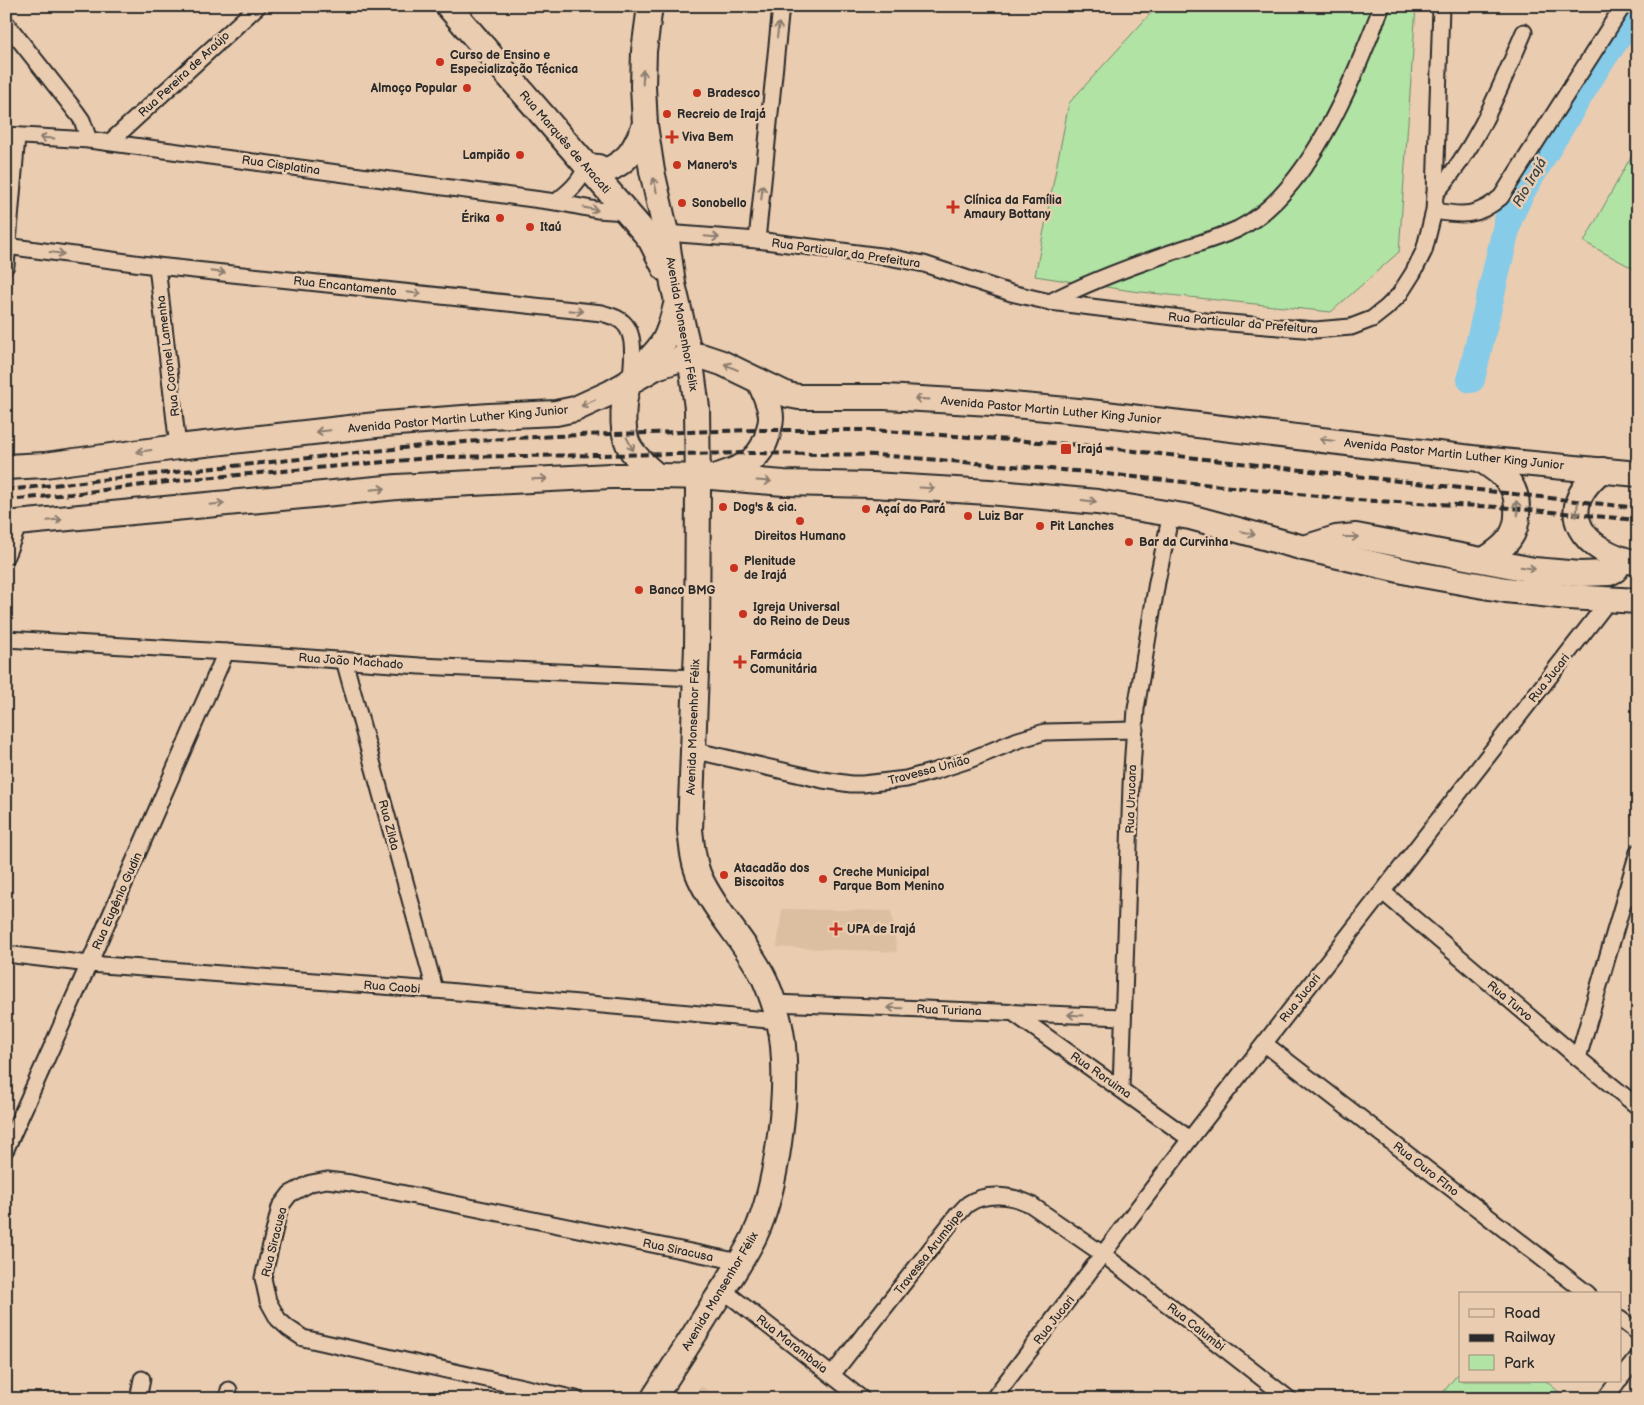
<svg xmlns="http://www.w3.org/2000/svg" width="1644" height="1405" font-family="'Balsamiq Sans',sans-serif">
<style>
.built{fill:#dcbea0}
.green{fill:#b1e3a4;stroke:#6e8768}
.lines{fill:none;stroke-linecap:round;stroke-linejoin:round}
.river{stroke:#86cbe8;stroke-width:28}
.minor-casing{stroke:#2b2b2b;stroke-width:19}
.primary-casing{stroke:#2b2b2b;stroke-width:28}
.minor{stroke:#eaccb0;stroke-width:15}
.primary{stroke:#eaccb0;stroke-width:24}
.rail{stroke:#2b2b2b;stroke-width:4;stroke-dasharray:8 4;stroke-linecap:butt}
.oneway{stroke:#8a7c6e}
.poi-dot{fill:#c8321e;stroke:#eaccb0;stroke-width:2}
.labels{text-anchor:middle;stroke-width:5;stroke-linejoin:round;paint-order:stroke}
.poi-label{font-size:12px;font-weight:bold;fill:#2b2b2b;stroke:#eaccb0;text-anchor:start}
.street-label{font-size:12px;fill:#2b2b2b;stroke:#eaccb0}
.water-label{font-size:14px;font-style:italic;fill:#394347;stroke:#eaccb0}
</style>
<rect width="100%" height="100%" fill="#eaccb0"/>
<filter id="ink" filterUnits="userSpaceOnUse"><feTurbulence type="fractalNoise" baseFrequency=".02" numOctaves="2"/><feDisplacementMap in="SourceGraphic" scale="10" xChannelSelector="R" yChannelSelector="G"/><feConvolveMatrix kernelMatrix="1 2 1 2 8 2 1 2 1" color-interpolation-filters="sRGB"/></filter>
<g filter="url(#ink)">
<!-- built -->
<g class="built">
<path d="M 782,909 L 891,911 L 897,952 L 777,947 Z"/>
<path d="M 701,1386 L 718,1399 L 693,1399 Z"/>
</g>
<!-- green -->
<g class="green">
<path d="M 1153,6 L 1416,6 L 1399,252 L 1331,312 L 1132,291 L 1035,276 L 1069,103 L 1152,12 Z"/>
<path d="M 1638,144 L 1638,271 L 1584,242 Z"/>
<path d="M 1460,1371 L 1460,1381 L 1546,1381 L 1567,1399 L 1438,1399 Z"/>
</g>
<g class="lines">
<!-- river -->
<path class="river" d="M 1471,379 L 1509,217 L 1522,190 L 1597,66 L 1638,8"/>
<!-- minor casing -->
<g class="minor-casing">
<g id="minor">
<path d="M 6,23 L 77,113 L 82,120 L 89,140"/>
<path d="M 6,135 L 89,140 L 556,202 L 597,210 L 626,212"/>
<path d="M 110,142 L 258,6"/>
<path d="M 1435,194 C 1478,146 1499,90 1524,32"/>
<path d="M 556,202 C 571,190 579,183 587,166"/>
<path d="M 1434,211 C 1463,216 1478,217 1501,197 L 1623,6"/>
<path d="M 666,233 L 757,240 L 888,257 L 924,264 L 1011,293 L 1050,302 L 1206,321 L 1315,330 L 1351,327 L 1372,319 L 1386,308 L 1399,295 L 1413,273 L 1424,251 L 1434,211 L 1435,194 L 1441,6"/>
<path d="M 757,240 L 781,6"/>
<path d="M 6,246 L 157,266 L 602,313 C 607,315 613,316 618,319 C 638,329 632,361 631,379"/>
<path d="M 6,266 L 17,136"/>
<path d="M 157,266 L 178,447"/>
<path d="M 1050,302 C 1088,282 1129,267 1170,253 C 1192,245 1216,239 1238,229 C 1310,193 1354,77 1382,6"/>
<path d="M 6,556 L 19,524"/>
<path d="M 6,639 L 226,652 L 420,666 L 696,678"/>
<path d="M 344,660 L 435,990"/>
<path d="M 692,750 L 823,780 L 851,784 L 863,784 L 906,779 L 935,771 L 969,760 L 1018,740 L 1045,732 L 1135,730"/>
<path d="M 1626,891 L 1638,901"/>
<path d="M 1384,893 L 1578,1058 L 1638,1107"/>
<path d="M 6,954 L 89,964 L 435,990 L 779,1021"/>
<path d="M 774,1003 L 1123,1017"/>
<path d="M 1012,1012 L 1190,1139"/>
<path d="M 1265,1044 L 1588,1294"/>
<path d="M 1578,1058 L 1638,852"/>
<path d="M 1121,1089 L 1131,785 L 1136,709 L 1157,582 L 1171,513"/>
<path d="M 6,1149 L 89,964 L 226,652"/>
<path d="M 723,1290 L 862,1399"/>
<path d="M 1620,1319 L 1638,1333"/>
<path d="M 832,1375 L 957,1215 C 961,1212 964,1207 968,1204 C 986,1192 1012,1195 1030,1204 L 1104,1255 L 1289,1399"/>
<path d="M 1620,1379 L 1638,1357"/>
<path d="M 138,1399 L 142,1379"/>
<path d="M 227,1399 L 229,1390"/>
<path d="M 576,1399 L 303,1338 L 288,1328 L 278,1319 L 268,1301 L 263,1278 L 280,1207 L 290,1194 L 311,1183 L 327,1180 L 351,1183 L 740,1262"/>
<path d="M 993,1399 L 1190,1139 L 1610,599"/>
<path d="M 1605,1399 L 1618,1381"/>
</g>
</g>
<!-- primary casing -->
<g class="primary-casing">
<g id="primary">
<path d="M 448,6 L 644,232 L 651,241 L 665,269"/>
<path d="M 650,6 L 644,51 L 643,86 L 645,125 L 652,171 L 666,233 L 673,284 L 690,356 L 697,408 L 698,490 L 697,646 L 690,830 C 692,846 693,863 700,878 C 717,915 748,944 765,980 C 774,1001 781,1023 783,1046 C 788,1096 777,1189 755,1235 C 743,1260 727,1283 712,1306 C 693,1337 673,1368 653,1399"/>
<path d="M 587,166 L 598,167 L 605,171 C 630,161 634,149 645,125"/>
<path d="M 1480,459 C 1489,465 1499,471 1507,480 C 1514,488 1517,498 1517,508 C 1519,535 1505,547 1484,560"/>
<path d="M 6,467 L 45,465 L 178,447 L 385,424 L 489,416 L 556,413 L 575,409 L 610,393 L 656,367 L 690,356 L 701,356 L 722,363 L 788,395 L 799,397 L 885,397 L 991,403 L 1089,412 L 1480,459 L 1638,474"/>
<path d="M 1602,470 C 1550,512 1585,553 1638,563"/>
<path d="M 657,476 C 647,467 634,457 628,444 C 621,429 622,395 631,380 C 640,366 655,356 664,341 C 670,330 673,317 676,305"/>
<path d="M 718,476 C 745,467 763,459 769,429 C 770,426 771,421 771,418 C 771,406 764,392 759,381"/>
<path d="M 6,524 L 397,487 L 610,476 L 657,476 L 711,477 L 784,483 L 872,485 L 989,492 L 1097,502 L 1190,517 L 1304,548 L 1417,574 L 1506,590 L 1569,597 L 1638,601"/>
<path d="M 1304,548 L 1336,538 L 1356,536 L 1534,570 L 1580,574 L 1609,573 L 1615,570 L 1622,560"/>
</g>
</g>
<!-- minor -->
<use href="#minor" class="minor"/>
<!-- primary -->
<use href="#primary" class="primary"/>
<!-- rail -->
<g class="rail">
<path d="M 6,490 L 441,444 L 515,438 L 578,435 L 755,430 L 871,430 L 1081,445 L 1638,508"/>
<path d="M 6,500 L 71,494 L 192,479 L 441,457 L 756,453 L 877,455 L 1087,472 L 1356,500 L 1499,507 L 1638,520"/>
</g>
</g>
<!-- one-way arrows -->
<defs><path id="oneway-shaft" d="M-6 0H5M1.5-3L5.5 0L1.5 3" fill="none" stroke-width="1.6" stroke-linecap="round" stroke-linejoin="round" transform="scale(1.25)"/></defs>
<g class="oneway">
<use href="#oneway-shaft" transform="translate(778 30) rotate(-83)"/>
<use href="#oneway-shaft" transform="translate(643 77) rotate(-88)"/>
<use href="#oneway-shaft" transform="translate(47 138) rotate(-177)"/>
<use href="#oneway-shaft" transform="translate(655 185) rotate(-103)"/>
<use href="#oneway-shaft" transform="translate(762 192) rotate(-84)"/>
<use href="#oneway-shaft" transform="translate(591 209) rotate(11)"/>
<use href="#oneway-shaft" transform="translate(712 237) rotate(5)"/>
<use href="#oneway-shaft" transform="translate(57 253) rotate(8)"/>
<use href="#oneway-shaft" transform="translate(218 272) rotate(6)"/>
<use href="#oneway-shaft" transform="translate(414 293) rotate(6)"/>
<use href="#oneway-shaft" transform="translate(576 311) rotate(6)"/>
<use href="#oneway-shaft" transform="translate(731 367) rotate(-155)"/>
<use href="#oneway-shaft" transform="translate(922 399) rotate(-177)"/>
<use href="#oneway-shaft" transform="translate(588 403) rotate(155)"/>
<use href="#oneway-shaft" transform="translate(323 431) rotate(174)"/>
<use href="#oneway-shaft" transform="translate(1327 440) rotate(-173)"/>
<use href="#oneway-shaft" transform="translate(630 444) rotate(63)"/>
<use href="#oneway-shaft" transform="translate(144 451) rotate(172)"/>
<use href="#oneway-shaft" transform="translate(540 479) rotate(-2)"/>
<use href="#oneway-shaft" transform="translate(764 481) rotate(4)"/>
<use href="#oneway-shaft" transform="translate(927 488) rotate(3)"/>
<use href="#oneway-shaft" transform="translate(378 489) rotate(-5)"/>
<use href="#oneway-shaft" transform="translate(1089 501) rotate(7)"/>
<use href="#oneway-shaft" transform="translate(217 504) rotate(-5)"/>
<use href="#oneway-shaft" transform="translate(1517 508) rotate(-96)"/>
<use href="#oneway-shaft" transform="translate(1577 510) rotate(96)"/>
<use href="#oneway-shaft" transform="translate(55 520) rotate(-6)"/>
<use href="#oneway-shaft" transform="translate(1248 533) rotate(15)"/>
<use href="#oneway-shaft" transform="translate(1351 537)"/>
<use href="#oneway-shaft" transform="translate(1528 568) rotate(10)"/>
<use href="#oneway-shaft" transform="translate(895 1008) rotate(-178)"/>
<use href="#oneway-shaft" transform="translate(1075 1015) rotate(-177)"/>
</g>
</g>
<!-- markers -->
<g class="poi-dot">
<circle cx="440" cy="62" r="5"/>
<circle cx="467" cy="88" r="5"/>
<circle cx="697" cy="93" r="5"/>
<circle cx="667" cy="114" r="5"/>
<path d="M669.5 129.5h5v5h5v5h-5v5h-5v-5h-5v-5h5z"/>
<circle cx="520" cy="155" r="5"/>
<circle cx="677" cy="165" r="5"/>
<circle cx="682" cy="203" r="5"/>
<path d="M950.5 199.5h5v5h5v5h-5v5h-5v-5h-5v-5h5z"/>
<circle cx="500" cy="218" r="5"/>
<circle cx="530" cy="227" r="5"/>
<rect x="1060" y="443" width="12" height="12" rx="2.5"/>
<circle cx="723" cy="507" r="5"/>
<circle cx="866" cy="509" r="5"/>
<circle cx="968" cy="516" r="5"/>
<circle cx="800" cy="521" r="5"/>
<circle cx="1040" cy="526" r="5"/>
<circle cx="1129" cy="542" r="5"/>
<circle cx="734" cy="568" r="5"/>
<circle cx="639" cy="590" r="5"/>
<circle cx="743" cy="614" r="5"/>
<path d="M737.5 654.5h5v5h5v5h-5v5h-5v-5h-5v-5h5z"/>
<circle cx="724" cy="875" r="5"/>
<circle cx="823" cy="879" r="5"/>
<path d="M833.5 921.5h5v5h5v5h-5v5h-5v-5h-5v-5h5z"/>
</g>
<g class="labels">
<!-- poi labels -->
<g class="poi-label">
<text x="450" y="59">Curso de Ensino e<tspan x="450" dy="14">Especialização Técnica</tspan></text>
<text x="457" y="92" text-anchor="end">Almoço Popular</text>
<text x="707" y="97">Bradesco</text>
<text x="677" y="118">Recreio de Irajá</text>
<text x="682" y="141">Viva Bem</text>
<text x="510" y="159" text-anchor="end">Lampião</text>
<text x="687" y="169">Manero's</text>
<text x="964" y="204">Clínica da Família<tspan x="964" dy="14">Amaury Bottany</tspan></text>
<text x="692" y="207">Sonobello</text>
<text x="490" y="222" text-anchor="end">Érika</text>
<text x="540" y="231">Itaú</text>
<text x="1077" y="453">Irajá</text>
<text x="733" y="511">Dog's &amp; cia.</text>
<text x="876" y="513">Açaí do Pará</text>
<text x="978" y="520">Luiz Bar</text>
<text x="1050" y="530">Pit Lanches</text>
<text x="800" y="540" text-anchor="middle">Direitos Humano</text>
<text x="1139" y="546">Bar da Curvinha</text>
<text x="744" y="565">Plenitude<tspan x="744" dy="14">de Irajá</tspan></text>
<text x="649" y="594">Banco BMG</text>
<text x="753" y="611">Igreja Universal<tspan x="753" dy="14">do Reino de Deus</tspan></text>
<text x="750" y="659">Farmácia<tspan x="750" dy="14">Comunitária</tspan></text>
<text x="734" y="872">Atacadão dos<tspan x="734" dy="14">Biscoitos</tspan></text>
<text x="833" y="876">Creche Municipal<tspan x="833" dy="14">Parque Bom Menino</tspan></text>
<text x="847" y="933">UPA de Irajá</text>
</g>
<!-- street labels -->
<g class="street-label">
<text transform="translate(184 74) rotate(-43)" y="4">Rua Pereira de Araújo</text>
<text transform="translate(565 142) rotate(49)" y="4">Rua Marquês de Aracati</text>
<text transform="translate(281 165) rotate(8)" y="4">Rua Cisplatina</text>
<text transform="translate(846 253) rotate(8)" y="4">Rua Particular da Prefeitura</text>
<text transform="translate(345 286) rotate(6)" y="4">Rua Encantamento</text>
<text transform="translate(1243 323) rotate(5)" y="4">Rua Particular da Prefeitura</text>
<text transform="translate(682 324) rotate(80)" y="4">Avenida Monsenhor Félix</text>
<text transform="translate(168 356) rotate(-97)" y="4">Rua Coronel Lamenha</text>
<text transform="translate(1051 410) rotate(5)" y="4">Avenida Pastor Martin Luther King Junior</text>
<text transform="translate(458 419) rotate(-5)" y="4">Avenida Pastor Martin Luther King Junior</text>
<text transform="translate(1454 454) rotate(6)" y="4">Avenida Pastor Martin Luther King Junior</text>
<text transform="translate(351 661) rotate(4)" y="4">Rua João Machado</text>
<text transform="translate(1549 678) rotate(-52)" y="4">Rua Jucari</text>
<text transform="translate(693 727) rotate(-88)" y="4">Avenida Monsenhor Félix</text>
<text transform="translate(929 770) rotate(-15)" y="4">Travessa União</text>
<text transform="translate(1131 799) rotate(-88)" y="4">Rua Urucara</text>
<text transform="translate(389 825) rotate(75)" y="4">Rua Zilda</text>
<text transform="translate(117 901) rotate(-66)" y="4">Rua Eugênio Gudin</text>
<text transform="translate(392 987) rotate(4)" y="4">Rua Caobi</text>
<text transform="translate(1300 998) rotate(-52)" y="4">Rua Jucari</text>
<text transform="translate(1510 1001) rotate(40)" y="4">Rua Turvo</text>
<text transform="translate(949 1010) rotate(2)" y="4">Rua Turiana</text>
<text transform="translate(1101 1075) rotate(35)" y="4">Rua Roruima</text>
<text transform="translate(1426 1169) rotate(38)" y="4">Rua Ouro FIno</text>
<text transform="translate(274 1242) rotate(-76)" y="4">Rua Siracusa</text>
<text transform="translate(678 1250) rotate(12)" y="4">Rua Siracusa</text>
<text transform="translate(929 1252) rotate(-52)" y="4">Travessa Arumbipe</text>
<text transform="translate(720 1291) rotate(-59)" y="4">Avenida Monsenhor Félix</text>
<text transform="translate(1054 1320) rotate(-52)" y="4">Rua Jucari</text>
<text transform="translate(1196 1327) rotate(38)" y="4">Rua Calumbi</text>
<text transform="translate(792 1344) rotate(38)" y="4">Rua Marambaia</text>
</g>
<!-- water labels -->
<g class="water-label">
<text transform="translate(1529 182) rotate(-60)" y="5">Rio Irajá</text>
</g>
</g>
<!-- margin -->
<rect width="1644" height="1405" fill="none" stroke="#eaccb0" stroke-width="25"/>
<rect x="12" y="12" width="1619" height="1380" fill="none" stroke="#2b2b2b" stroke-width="2" filter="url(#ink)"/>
<!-- legend -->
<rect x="1459" y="1292" width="162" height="90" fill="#eaccb0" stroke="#9e8c7b"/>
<rect x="1469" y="1309" width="25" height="8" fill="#eaccb0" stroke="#9e8c7b"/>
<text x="1504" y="1318" font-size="15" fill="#2b2b2b">Road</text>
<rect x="1469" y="1334" width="25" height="8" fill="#2b2b2b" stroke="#9e8c7b"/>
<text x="1504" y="1342" font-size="15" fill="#2b2b2b">Railway</text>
<rect x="1469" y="1355" width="25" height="15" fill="#b1e3a4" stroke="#9e8c7b"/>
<text x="1504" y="1368" font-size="15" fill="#2b2b2b">Park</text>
</svg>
